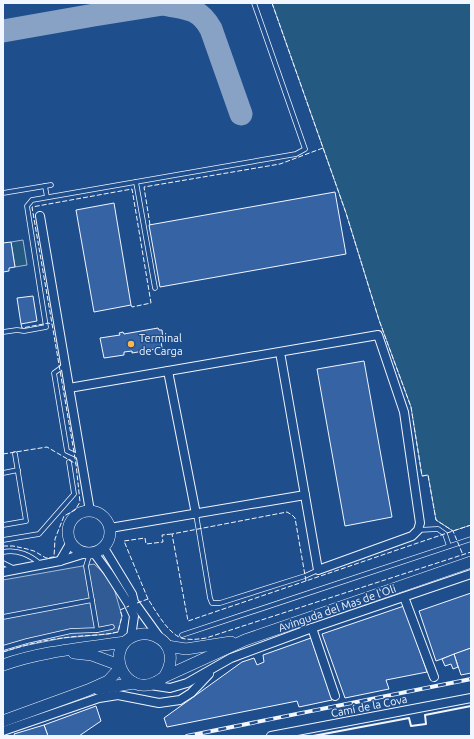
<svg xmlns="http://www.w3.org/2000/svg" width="474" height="739" font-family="Ubuntu,sans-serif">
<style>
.green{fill:#245a82;stroke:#a8bbd7}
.parking{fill:#305b95;stroke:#a8bbd7}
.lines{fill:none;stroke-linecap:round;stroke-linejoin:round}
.taxiway{stroke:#88a2c6;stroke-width:23}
.building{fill:#3563a3;stroke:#f2f6ff}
.lane-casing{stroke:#f2f6ff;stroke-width:5.5}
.street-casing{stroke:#f2f6ff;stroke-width:10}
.secondary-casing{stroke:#f2f6ff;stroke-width:12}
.lane{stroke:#1f4e8c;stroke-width:4}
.street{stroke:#1f4e8c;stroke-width:8}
.secondary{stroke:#1f4e8c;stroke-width:11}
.rail-casing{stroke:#f2f6ff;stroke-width:4}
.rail{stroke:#1f4e8c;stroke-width:2.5;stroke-dasharray:8;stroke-linecap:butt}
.fence{stroke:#f2f6ff;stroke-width:1;stroke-dasharray:5 2;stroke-linecap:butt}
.wall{stroke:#f2f6ff;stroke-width:2}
.poi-dot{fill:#ffb74d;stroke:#1f4e8c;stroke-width:1.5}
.labels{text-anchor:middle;stroke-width:3;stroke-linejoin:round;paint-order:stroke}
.poi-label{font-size:11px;fill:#f2f6ff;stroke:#1f4e8c;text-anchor:start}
.street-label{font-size:11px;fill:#f2f6ff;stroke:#1f4e8c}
</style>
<rect width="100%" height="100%" fill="#1f4e8c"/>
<!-- green -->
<g class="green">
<path d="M 272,3 L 471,3 L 471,525 L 453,531 L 436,520 L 428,475 L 422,476 L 411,407 L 379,320 L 346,213 Z"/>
<path d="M 23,240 L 27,265 L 15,267 L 11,242 Z"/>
</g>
<!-- parking -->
<path class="parking" d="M 94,564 L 105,574 L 113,585 L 122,616 L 118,632 L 109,634 L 63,638 L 23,646 L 3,652 L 3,580 Z"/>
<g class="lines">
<!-- taxiway -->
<g class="taxiway">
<path d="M 160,3 C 183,9 198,5 211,29 L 241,114"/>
<path d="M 3,31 L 94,15 L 163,4"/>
</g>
</g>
<!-- building -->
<g class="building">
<path d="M 335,192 L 346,254 L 160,287 L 149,225 Z"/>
<path d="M 114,203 L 131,305 L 94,312 L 76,210 Z"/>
<path d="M 11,242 L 15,267 L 9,268 L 9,271 L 3,272 L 3,243 Z"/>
<path d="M 33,296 L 37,321 L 21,324 L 17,298 Z"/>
<path d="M 158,328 L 159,330 L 162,330 L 163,340 L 161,340 L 162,348 L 132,353 L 132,351 L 124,352 L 124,355 L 104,358 L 100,338 L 120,335 L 119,333 L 123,332 L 124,334 Z"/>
<path d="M 364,361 L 392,517 L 345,526 L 317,369 Z"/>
<path d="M 471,593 L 471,648 L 436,661 L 419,611 Z"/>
<path d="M 404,606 L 427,672 L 386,680 L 389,689 L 345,698 L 322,634 Z"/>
<path d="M 311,638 L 332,700 L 299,707 L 297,701 L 167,727 L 164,718 L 242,662 L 254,658 L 257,665 L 264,662 L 263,655 Z"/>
<path d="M 471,648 L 471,673 L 461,675 L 454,654 Z"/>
<path d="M 454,654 L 458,667 L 453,669 L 451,664 L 445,666 L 442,659 Z"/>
<path d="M 96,706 L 101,721 L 79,736 L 48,736 L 44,725 Z"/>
<path d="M 44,725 L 48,736 L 15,736 L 14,734 Z"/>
</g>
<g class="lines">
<!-- lane casing -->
<g class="lane-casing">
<g id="lane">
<path d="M 136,182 L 155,288"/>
<path d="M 45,186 L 47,197"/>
<path d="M 3,193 L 51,185"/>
<path d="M 3,332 L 17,330 L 24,331 L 46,327 L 27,206 L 32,200 L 296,154 L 305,149 L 254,3"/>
<path d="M 65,365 L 54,373 L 67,451 L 80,457"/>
<path d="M 3,473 L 18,470"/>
<path d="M 196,514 L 210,598 L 212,603 L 220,603 L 305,576 L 318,570"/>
<path d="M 3,525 L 26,521 L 15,454"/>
<path d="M 418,530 L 438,529 L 445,534 L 449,546"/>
<path d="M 3,540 L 39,534 L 74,494 L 69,462"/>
<path d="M 3,552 C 17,549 31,555 41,565"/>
<path d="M 90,553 L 86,566 L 97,630"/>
<path d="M 3,563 L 15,569"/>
<path d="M 3,617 L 92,600"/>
<path d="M 182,635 L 471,539"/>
<path d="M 3,648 L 27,641 L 71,631 L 97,630 L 112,627"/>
</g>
</g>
<!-- street casing -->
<g class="street-casing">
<g id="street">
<path d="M 40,216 L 90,511"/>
<path d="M 168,371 L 196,514"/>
<path d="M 69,388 L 378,335 L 404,412 L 420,523 L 418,530 L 412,536 L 318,570 L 280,352"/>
<path d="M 110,528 L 305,495"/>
<path d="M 104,548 L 132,594 L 134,602 L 160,638"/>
<path d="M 94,553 L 108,572 L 128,603 L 134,616 L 131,637"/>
<path d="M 60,561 L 71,542"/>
<path d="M 3,572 L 60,561 L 86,553"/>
<path d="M 404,597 L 434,677"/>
<path d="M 312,628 L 335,696"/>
<path d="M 150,685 L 170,688 L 187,683 L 231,658 L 312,628 L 471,574"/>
<path d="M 3,731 L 99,698 L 118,695 L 159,703 L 180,700 L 191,693 L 209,674"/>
<path d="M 271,736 L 471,698"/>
</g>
</g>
<!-- secondary casing -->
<g class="secondary-casing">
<g id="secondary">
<circle cx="89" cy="532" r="21"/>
<path d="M 167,646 L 186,649 L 231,642"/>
<path d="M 74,653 L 92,655 L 119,665"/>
<path d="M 3,665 C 42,651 84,648 125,642"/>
<path d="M 164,677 C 174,662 173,644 155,636 C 148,633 141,633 134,636 C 103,649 125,698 156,682 C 159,681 161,679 164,677 L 245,640 L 471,562"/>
<path d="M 98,689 L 134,683"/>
<path d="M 3,721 L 88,690 L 108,681 L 120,668"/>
</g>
</g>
<!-- lane -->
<use href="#lane" class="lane"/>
<!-- street -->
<use href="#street" class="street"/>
<!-- secondary -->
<use href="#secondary" class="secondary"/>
<!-- rail casing -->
<g class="rail-casing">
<path id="rail" d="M 187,736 L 471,679"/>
</g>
<!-- rail -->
<use href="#rail" class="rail"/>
<!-- fence -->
<g class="fence">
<path d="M 272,3 L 346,213 L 379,320 L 411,407 L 422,476 L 428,475 L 436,520 L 453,531 L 463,555"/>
<path d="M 150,225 L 144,187 L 280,164 L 323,148"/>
<path d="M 21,324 L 22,328 L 49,323 L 52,325"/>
<path d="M 3,454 L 47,447 L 76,464"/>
<path d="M 3,546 L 13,546 L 27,549 L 34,551 L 46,558 L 54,557 L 55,539 L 64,516 L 75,510 L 80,502 L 76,464 L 32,207 L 132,189 L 151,303 L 132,307 L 131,305"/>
<path d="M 306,581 L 295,518 L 292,515 L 287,512 L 172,534 L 188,621 L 453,531 L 471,525"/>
<path d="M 148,599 L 124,541 L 145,538 L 146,544 L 163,542 L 162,535 L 172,534"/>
<path d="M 137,603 L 148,599 C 156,611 170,638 186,639 C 193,640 199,639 206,638 L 471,552"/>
<path d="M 3,652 C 22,646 43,640 63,638 C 81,635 100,636 118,632 L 122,616 L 120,610 L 129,606"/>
</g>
<!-- wall -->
<path class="wall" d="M 313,736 L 409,718 L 411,726 L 426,724 L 425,715 L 471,706"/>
</g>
<!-- markers -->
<circle class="poi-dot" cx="131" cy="344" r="4"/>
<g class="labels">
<!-- poi labels -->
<g class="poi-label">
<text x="139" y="342">Terminal<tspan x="139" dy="13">de Carga</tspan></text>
</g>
<!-- street labels -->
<g class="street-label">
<text transform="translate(337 608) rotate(-19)" y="4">Avinguda del Mas de l'Oli</text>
<text transform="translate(369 706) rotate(-11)" y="4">Camí de la Cova</text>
</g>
</g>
<!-- border -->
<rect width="474" height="739" fill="none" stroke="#f2f6ff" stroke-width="8"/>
</svg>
